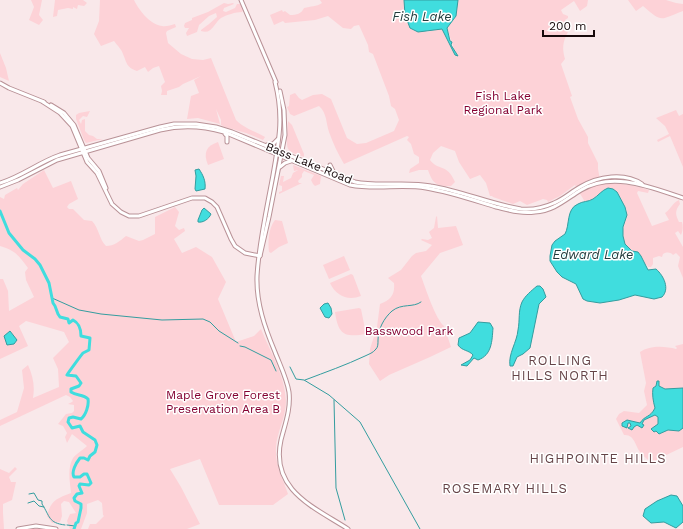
<svg xmlns="http://www.w3.org/2000/svg" width="683" height="529" font-family="'Work Sans',sans-serif">
<style>
.green{fill:#fdd2d7}
.water{fill:#40ddde;stroke:#349d9f}
.lines{fill:none;stroke-linecap:round;stroke-linejoin:round}
.stream{stroke:#349d9f;stroke-width:1}
.river{stroke:#40ddde;stroke-width:3}
.secondary-casing{stroke:#b99297;stroke-width:5}
.secondary{stroke:#fff;stroke-width:3}
.labels{text-anchor:middle;stroke-width:3;stroke-linejoin:round;paint-order:stroke}
.park-label{font-size:12px;fill:#830031;stroke:#fff}
.street-label{font-size:12px;fill:#17090b;stroke:#fff}
.water-label{font-size:13px;font-style:italic;fill:#233d3d;stroke:#fff}
.neighbourhood-label{font-size:13px;letter-spacing:1px;fill:#654347;stroke:#fff}
</style>
<rect width="100%" height="100%" fill="#f9e8ea"/>
<!-- green -->
<g class="green">
<path d="M 31,0 L 42,0 L 39,15 L 43,20 L 39,25 L 29,20 L 34,7 Z"/>
<path d="M 55,0 L 83,0 L 87,3 L 84,6 L 78,5 L 77,9 L 73,7 L 73,9 L 68,8 L 58,10 L 57,16 L 53,17 Z"/>
<path d="M 100,0 L 134,0 C 139,10 149,24 162,26 C 166,27 171,25 175,24 L 176,27 L 167,31 L 166,33 L 168,43 L 181,54 L 192,59 L 203,60 L 211,58 L 236,120 C 245,129 255,131 265,137 L 263,140 L 246,133 L 225,127 L 221,125 L 221,120 L 216,109 L 220,124 L 198,118 L 187,119 L 191,96 L 199,93 L 194,80 L 201,76 L 183,84 L 179,87 L 167,91 L 167,95 L 161,95 L 162,91 L 161,86 L 165,82 L 159,66 L 153,68 L 148,72 L 145,67 L 137,71 C 126,67 127,63 123,54 C 122,50 117,45 114,41 L 101,46 L 94,34 L 99,21 Z"/>
<path d="M 320,0 L 404,0 L 405,9 L 427,32 L 439,29 L 442,29 L 450,44 L 454,49 L 447,28 L 456,16 L 458,0 L 588,0 L 587,6 L 580,11 L 574,1 L 561,10 L 563,14 L 568,16 L 568,18 L 565,20 L 568,27 L 571,27 C 564,38 561,46 565,59 L 561,64 L 572,96 L 570,97 L 578,119 L 588,137 L 588,143 L 598,163 L 598,169 L 601,185 C 618,182 633,185 649,190 L 648,193 L 638,191 L 637,193 L 652,226 L 669,220 L 665,213 C 671,209 672,203 679,200 L 680,204 C 675,211 675,214 679,222 L 682,222 C 683,226 683,231 681,235 L 678,231 L 675,233 L 683,247 L 683,278 L 678,266 L 680,257 L 676,253 L 673,255 C 670,252 667,252 663,254 L 662,257 L 659,256 L 653,258 L 653,264 L 651,267 L 648,267 L 647,265 L 645,264 C 644,262 643,258 641,256 C 634,249 627,252 623,239 C 620,229 628,221 627,212 C 626,205 620,198 617,192 L 605,189 L 592,200 L 585,202 L 575,185 L 560,196 L 548,202 L 547,200 L 543,199 L 527,205 L 520,201 L 513,204 L 493,197 L 492,196 L 490,196 L 486,183 L 480,175 L 470,179 L 459,162 L 455,151 L 441,146 L 433,153 L 430,160 C 438,171 447,163 455,182 L 451,186 C 436,186 433,184 428,170 L 419,170 L 409,173 L 410,169 L 419,163 L 419,157 L 414,154 L 411,144 L 407,140 L 409,137 L 407,136 L 344,164 C 338,154 333,143 329,132 C 326,123 327,113 319,106 L 294,116 L 290,114 L 287,107 L 289,106 L 290,95 L 295,93 L 299,98 L 302,100 L 313,95 L 322,94 L 331,99 L 347,138 L 357,144 L 366,143 L 394,131 L 399,120 L 395,109 L 391,106 L 389,96 L 373,54 L 369,52 L 368,45 L 359,25 L 354,26 L 351,29 L 343,28 L 328,16 L 315,20 L 285,23 L 283,21 L 274,25 L 270,15 L 282,10 L 283,12 L 285,11 L 290,15 C 297,15 301,14 304,8 C 311,6 316,7 322,3 Z"/>
<path d="M 628,0 L 666,0 L 676,3 L 683,4 L 683,11 C 659,20 663,23 643,6 L 636,11 Z"/>
<path d="M 224,3 L 228,4 L 233,3 L 234,4 L 224,8 L 223,11 L 226,12 L 235,8 L 237,4 L 241,4 L 243,10 L 242,12 C 236,12 226,15 221,18 C 214,23 212,35 201,31 L 201,30 L 209,24 L 217,17 L 216,13 L 209,16 L 199,25 L 197,32 L 187,36 L 186,33 L 189,28 L 185,28 L 184,26 L 185,23 L 192,20 L 192,18 L 208,12 Z"/>
<path d="M 0,53 L 6,68 L 9,81 L 0,77 Z"/>
<path d="M 676,110 L 679,116 L 683,114 L 683,167 L 670,136 L 658,142 L 657,140 L 669,134 L 665,126 L 656,118 Z"/>
<path d="M 90,111 L 87,117 L 83,116 L 79,120 L 81,124 L 82,120 L 85,119 L 85,131 L 89,135 L 93,136 L 97,139 L 103,139 L 86,143 L 84,140 L 76,119 L 76,115 L 79,113 Z"/>
<path d="M 288,121 L 292,125 L 304,154 L 304,157 C 300,155 293,154 289,150 C 285,146 288,128 288,121 Z"/>
<path d="M 218,142 L 224,159 L 208,165 C 203,153 206,146 218,142 Z"/>
<path d="M 293,165 L 321,176 L 320,184 L 315,186 L 313,184 L 311,180 L 314,175 L 304,171 L 302,174 L 302,177 L 298,181 L 299,183 L 302,183 L 279,194 L 279,192 L 282,191 L 282,186 L 279,185 L 281,176 L 284,176 L 283,182 L 291,178 L 293,173 L 298,170 L 294,171 Z"/>
<path d="M 44,170 L 53,188 L 71,181 L 78,199 L 69,204 L 67,207 L 69,209 L 73,209 L 84,220 L 92,221 C 99,228 99,239 106,246 C 114,246 120,241 126,236 L 139,241 L 143,240 L 155,234 L 155,217 L 175,207 L 179,212 L 175,226 L 179,230 L 184,228 L 185,231 L 174,239 L 182,253 L 196,247 L 212,257 L 226,282 L 218,299 L 236,342 L 254,336 L 261,329 C 270,351 285,376 286,401 C 286,417 277,432 276,447 C 275,467 282,476 288,494 L 273,505 L 219,505 L 200,459 L 170,469 L 181,487 L 200,524 L 187,529 L 88,529 L 90,524 L 96,524 L 104,516 L 103,515 L 102,503 L 98,500 L 87,504 L 87,513 L 81,529 L 70,529 L 67,521 L 70,514 L 76,513 L 69,502 L 64,501 L 61,504 L 62,516 L 60,522 L 52,523 L 47,516 C 51,500 56,499 71,493 C 70,482 67,468 73,458 C 76,454 83,450 87,446 L 72,434 L 67,443 L 65,437 L 67,433 L 63,426 L 58,424 L 66,414 L 72,413 L 74,411 L 74,405 L 68,404 L 72,402 L 73,401 L 70,397 L 66,395 L 0,426 L 0,420 L 17,412 L 24,388 L 22,370 L 28,365 C 33,376 35,386 33,398 L 59,387 L 58,369 L 53,358 L 69,342 L 64,332 L 26,321 L 19,326 L 28,346 L 0,359 L 0,279 L 3,279 L 8,291 L 9,311 L 34,297 L 26,280 L 25,272 L 28,268 C 19,256 15,250 0,246 L 0,197 L 4,199 L 5,195 L 17,188 L 18,190 L 23,184 Z"/>
<path d="M 437,216 L 438,228 L 456,226 L 463,245 L 440,253 L 421,276 C 425,287 436,320 444,326 L 451,347 L 430,357 L 389,375 L 380,381 L 369,364 L 370,349 L 377,327 L 380,304 C 391,300 395,295 394,283 L 388,278 L 401,270 L 412,256 L 416,253 L 426,251 L 432,245 L 421,240 L 422,239 L 428,240 L 432,238 L 429,232 L 434,228 L 436,217 Z"/>
<path d="M 275,220 L 282,221 L 288,243 L 279,247 L 271,253 L 269,252 C 268,242 268,229 275,220 Z"/>
<path d="M 344,256 L 350,270 L 329,279 L 323,265 Z"/>
<path d="M 351,274 L 353,275 L 361,296 C 348,301 336,296 330,283 Z"/>
<path d="M 359,308 L 361,309 L 366,334 C 344,338 338,334 335,312 Z"/>
<path d="M 683,344 L 683,447 L 660,458 L 653,464 C 650,461 644,457 641,453 C 635,447 635,434 624,435 L 616,419 L 619,414 L 624,411 L 639,413 L 647,405 L 644,391 L 646,383 L 640,352 C 650,345 665,346 676,349 L 677,348 L 675,346 Z"/>
<path d="M 15,467 L 17,469 L 9,477 L 11,482 L 16,482 L 12,500 L 3,504 L 3,513 L 4,529 L 0,529 L 0,469 L 9,473 Z"/>
</g>
<!-- water -->
<g class="water">
<path d="M 404,0 L 458,0 L 456,16 L 447,28 L 450,41 L 452,42 L 451,45 L 458,56 L 455,55 L 442,29 L 418,32 L 410,28 L 405,15 Z"/>
<path d="M 199,169 C 203,175 206,181 205,189 L 196,191 L 195,189 L 196,176 L 195,170 Z"/>
<path d="M 608,188 L 613,189 L 617,192 L 625,207 L 627,215 L 623,227 L 623,236 L 625,244 L 632,251 L 638,252 L 641,256 L 648,270 L 656,269 C 664,276 670,289 662,297 L 654,299 L 635,295 L 619,300 L 600,303 L 587,301 L 583,299 L 576,284 L 562,277 L 557,272 L 550,261 L 550,256 L 552,245 L 555,241 L 565,234 C 570,225 566,209 578,204 C 583,201 588,202 593,199 C 598,196 602,190 608,188 Z"/>
<path d="M 204,208 L 211,214 C 209,219 203,223 198,222 L 198,220 L 202,210 Z"/>
<path d="M 537,286 L 540,286 L 543,289 L 546,297 L 539,304 L 530,348 L 523,354 L 517,357 L 513,366 L 510,366 C 508,354 517,342 518,330 C 520,320 518,311 522,302 C 525,296 531,291 537,286 Z"/>
<path d="M 328,303 L 331,308 L 332,314 L 329,318 L 325,317 L 320,308 L 324,304 Z"/>
<path d="M 478,322 L 490,323 L 493,328 C 492,341 492,355 478,360 L 474,358 L 467,366 L 461,365 L 470,360 L 473,355 C 469,350 462,351 458,345 L 459,338 L 470,333 Z"/>
<path d="M 10,331 L 17,340 L 14,344 L 7,345 L 4,336 Z"/>
<path d="M 657,381 L 659,381 L 659,386 L 665,389 L 683,388 L 683,428 L 679,431 L 668,430 L 659,434 L 656,431 L 654,432 L 651,429 L 658,424 L 658,417 L 655,415 L 644,420 L 642,424 L 644,425 L 642,428 L 637,425 L 634,427 L 632,430 L 628,428 L 631,426 L 630,423 L 628,423 L 627,428 L 622,426 L 622,423 L 627,420 L 640,423 C 645,415 650,418 655,408 C 653,401 652,394 653,388 L 656,386 Z"/>
<path d="M 671,495 L 677,496 L 683,506 L 683,522 L 676,528 L 664,522 L 651,523 L 643,516 L 645,509 L 657,501 Z"/>
</g>
<g class="lines">
<!-- stream -->
<g class="stream">
<path d="M 52,298 L 79,310 L 101,314 L 162,320 L 203,319 L 210,322 L 219,331 L 238,343"/>
<path d="M 240,346 L 245,347 L 271,360 L 276,371"/>
<path d="M 290,367 L 296,379 L 304,380 L 329,395 L 360,422 L 420,529"/>
<path d="M 305,380 C 326,372 346,365 365,356 C 369,354 373,353 376,349 C 378,347 378,344 378,340 C 378,329 384,318 392,311 C 402,303 413,308 421,302"/>
<path d="M 334,400 L 336,488 L 345,520"/>
<path d="M 29,494 L 34,493 L 38,500 L 42,501 L 42,504 C 50,516 48,523 65,525"/>
<path d="M 28,503 L 34,501 L 39,506 L 44,507"/>
<path d="M 67,525 L 75,526"/>
</g>
<!-- river -->
<path class="river" d="M 0,211 L 9,233 L 23,250 L 35,259 L 40,265 L 49,283 L 53,303 L 55,306 L 58,314 L 60,317 L 68,319 L 69,323 L 73,320 C 79,323 81,330 81,336 L 90,338 L 89,350 C 87,351 85,352 83,353 C 82,354 68,373 67,375 L 76,376 L 81,383 L 79,386 L 71,389 L 71,392 C 77,396 83,394 88,399 C 89,405 86,415 81,419 L 73,417 L 69,418 L 68,422 L 72,428 L 80,426 L 83,432 L 95,440 L 97,445 L 95,452 L 90,456 L 88,460 L 84,458 L 80,458 C 76,463 71,472 74,477 L 80,477 L 84,474 L 87,474 L 91,483 L 89,485 L 80,484 L 79,486 L 82,493 L 77,494 L 74,498 L 75,501 L 81,504 L 81,508 L 78,522 L 76,523 L 74,529"/>
<!-- secondary casing -->
<g class="secondary-casing">
<g id="secondary">
<path d="M 241,0 L 276,82"/>
<path d="M 275,82 C 284,117 279,140 273,175 C 267,208 259,242 257,276 C 256,303 265,328 275,352 C 280,365 287,379 289,392 C 291,409 285,424 281,440 C 270,490 314,507 348,529"/>
<path d="M 0,83 L 9,88 L 44,102"/>
<path d="M 43,102 L 60,113 L 72,126 L 87,162 L 97,173 L 112,204 L 121,212 L 129,216 L 139,216 L 192,198 L 205,198 L 212,202 L 217,207 L 231,239 L 235,246 L 245,253 L 260,256"/>
<path d="M 51,105 L 64,113 L 74,125 L 88,158 L 99,171 L 106,188"/>
<path d="M 225,134 L 227,136 L 227,142"/>
<path d="M 267,145 L 273,144 L 278,139"/>
<path d="M 330,165 L 334,173"/>
<path d="M 280,167 L 285,163 L 291,161"/>
<path d="M 0,183 C 21,177 39,162 60,155 L 160,127 L 174,124 L 196,124 L 216,127 L 232,132 L 355,182 C 380,187 406,181 431,186 C 462,191 490,204 521,209 C 532,210 543,208 554,203 C 564,199 571,192 580,187 C 598,176 625,172 642,184"/>
<path d="M 0,187 L 18,180 L 57,160 L 160,130 C 181,125 203,126 224,132 L 350,185 C 375,190 401,184 426,188 C 450,192 473,200 496,207 C 509,210 521,214 535,212 C 554,211 566,199 581,190 C 613,171 650,187 683,198"/>
<path d="M 260,256 L 269,217 L 285,135 L 284,110 L 280,91"/>
<path d="M 18,529 L 36,526 L 56,529"/>
</g>
</g>
<!-- secondary -->
<use href="#secondary" class="secondary"/>
</g>
<g class="labels">
<!-- park labels -->
<g class="park-label">
<text x="503" y="100">Fish Lake<tspan x="503" dy="14">Regional Park</tspan></text>
<text x="409" y="335">Basswood Park</text>
<text x="223" y="399">Maple Grove Forest<tspan x="223" dy="14">Preservation Area B</tspan></text>
</g>
<!-- street labels -->
<g class="street-label">
<text transform="translate(309 163) rotate(22)" y="4">Bass Lake Road</text>
</g>
<!-- water labels -->
<g class="water-label">
<text x="422" y="21">Fish Lake</text>
<text x="593" y="259">Edward Lake</text>
</g>
<!-- neighbourhood labels -->
<g class="neighbourhood-label">
<text x="560" y="365">ROLLING<tspan x="560" dy="15">HILLS NORTH</tspan></text>
<text x="598" y="463">HIGHPOINTE HILLS</text>
<text x="505" y="493">ROSEMARY HILLS</text>
</g>
</g>
<!-- scale -->
<path d="M543 30v6h51v-6" fill="none" stroke="#17090b" stroke-width="2"/>
<text x="549" y="30" font-size="12" fill="#17090b" stroke="#ffffff" stroke-width="3" paint-order="stroke">200 m</text>
</svg>
